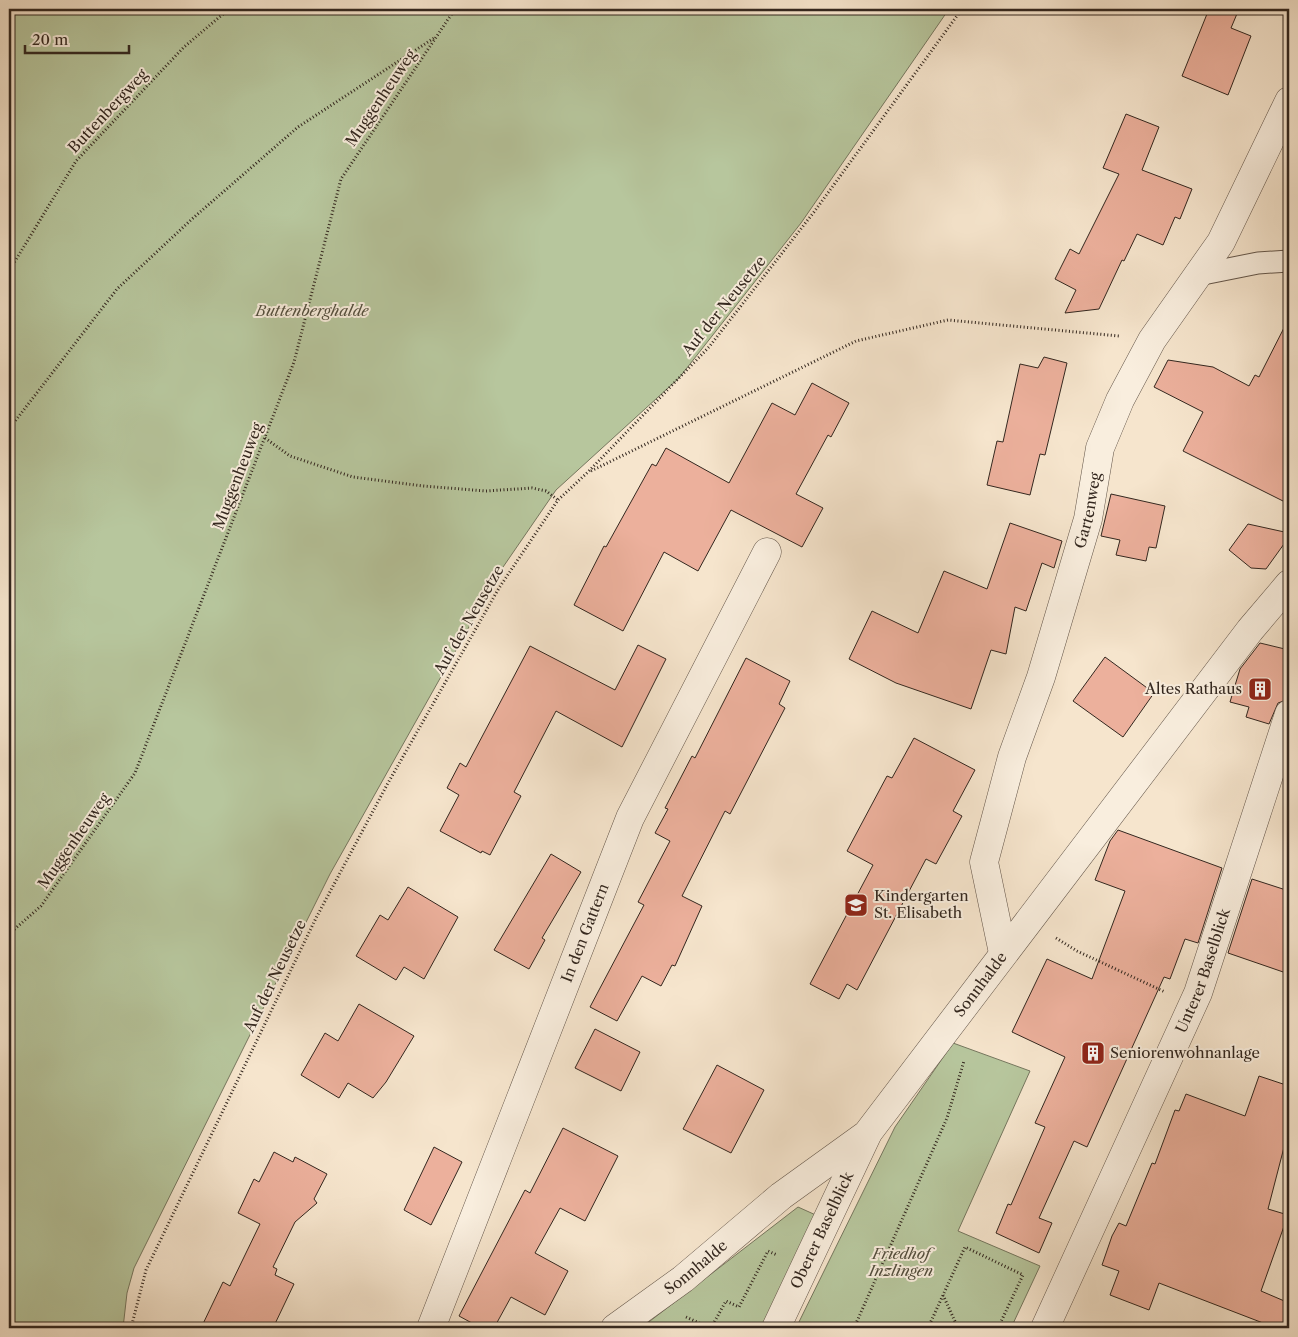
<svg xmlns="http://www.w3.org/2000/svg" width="1298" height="1337" font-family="'Libre Caslon Text',serif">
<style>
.green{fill:#b7c69d;stroke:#75765e}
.building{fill:#ecb09c;stroke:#33271f}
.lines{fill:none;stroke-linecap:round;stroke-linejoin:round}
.lane-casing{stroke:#64564a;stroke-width:23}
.street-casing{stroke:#64564a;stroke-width:29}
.path{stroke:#33271f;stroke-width:3;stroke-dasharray:1 2.5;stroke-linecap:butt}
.lane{stroke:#f9eede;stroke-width:21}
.street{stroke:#f9eede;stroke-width:28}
.labels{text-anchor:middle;stroke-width:4;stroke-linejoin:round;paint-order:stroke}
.street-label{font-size:15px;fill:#33271f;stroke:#f9eede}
.park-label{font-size:15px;font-style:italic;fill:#544f3e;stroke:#f9eede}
.poi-label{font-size:15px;fill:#33271f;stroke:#f9eede;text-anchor:start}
</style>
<rect width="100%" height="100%" fill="#f6e5cd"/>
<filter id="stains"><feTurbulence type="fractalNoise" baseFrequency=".004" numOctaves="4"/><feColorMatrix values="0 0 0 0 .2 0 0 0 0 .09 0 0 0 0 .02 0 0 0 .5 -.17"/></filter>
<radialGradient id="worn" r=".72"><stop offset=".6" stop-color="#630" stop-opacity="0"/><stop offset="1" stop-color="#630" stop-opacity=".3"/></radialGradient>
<!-- green -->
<g class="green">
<path d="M 9,9 L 949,9 L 801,223 L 679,378 L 556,490 L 501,570 L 330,874 L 134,1268 L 127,1293 L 123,1328 L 9,1328 Z"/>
<path d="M 953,1043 L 1030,1071 L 958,1231 L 1040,1266 L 1011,1328 L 796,1328 L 895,1127 Z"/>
<path d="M 798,1207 L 818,1216 L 765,1328 L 641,1328 Z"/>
</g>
<!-- building -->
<g class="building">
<path d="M 1209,9 L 1239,9 L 1231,28 L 1251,36 L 1228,95 L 1182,76 Z"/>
<path d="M 1126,114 L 1159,127 L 1142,170 L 1192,189 L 1180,219 L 1175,217 L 1163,245 L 1137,234 L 1124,261 L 1122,260 L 1099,309 L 1065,313 L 1076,290 L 1055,279 L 1070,249 L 1079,254 L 1119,174 L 1103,168 Z"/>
<path d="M 1289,318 L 1289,504 L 1183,451 L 1203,412 L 1154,387 L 1168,360 L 1213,367 L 1249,386 L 1255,375 L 1259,377 Z"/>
<path d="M 1044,357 L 1067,363 L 1045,455 L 1040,454 L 1030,495 L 987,485 L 997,441 L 1003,442 L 1020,364 L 1038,368 Z"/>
<path d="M 812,383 L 849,403 L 831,437 L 828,435 L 796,494 L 823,508 L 802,547 L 731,510 L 698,571 L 664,552 L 623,631 L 574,605 L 604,546 L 606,547 L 652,464 L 656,466 L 666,448 L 729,483 L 772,403 L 795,415 Z"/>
<path d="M 1111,494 L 1165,506 L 1156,548 L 1149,547 L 1146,561 L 1116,555 L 1120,540 L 1101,536 Z"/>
<path d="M 1010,523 L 1062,541 L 1054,568 L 1042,563 L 1026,611 L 1015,607 L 1006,654 L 991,650 L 971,709 L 896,683 L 849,659 L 872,611 L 918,633 L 944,571 L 987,589 Z"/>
<path d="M 1248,524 L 1289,533 L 1289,537 L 1266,569 L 1251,568 L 1229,550 Z"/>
<path d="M 1260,643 L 1289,650 L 1289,699 L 1278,703 L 1269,724 L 1246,717 L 1249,707 L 1230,702 L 1240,669 Z"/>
<path d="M 638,645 L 666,659 L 622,747 L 556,711 L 514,792 L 521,796 L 490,855 L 482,851 L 481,853 L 440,831 L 459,795 L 447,788 L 460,763 L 466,767 L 530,646 L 615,690 Z"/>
<path d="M 1105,657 L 1154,693 L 1123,737 L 1073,701 Z"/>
<path d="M 746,658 L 790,681 L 779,704 L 785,708 L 730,814 L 725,811 L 682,896 L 702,906 L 675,966 L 672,965 L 661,986 L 642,976 L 617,1021 L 590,1007 L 644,905 L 638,902 L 670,841 L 655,833 L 668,809 L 665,808 L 692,756 L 695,758 Z"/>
<path d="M 914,738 L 975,770 L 953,811 L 962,816 L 936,864 L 926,859 L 857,990 L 847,984 L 839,999 L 810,984 L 873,865 L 847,851 L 887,776 L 892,778 Z"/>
<path d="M 1118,830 L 1222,868 L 1198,943 L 1185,939 L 1170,979 L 1164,977 L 1087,1147 L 1074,1141 L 1039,1218 L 1052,1223 L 1039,1253 L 996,1233 L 1008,1204 L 1011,1205 L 1045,1127 L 1035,1123 L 1065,1057 L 1012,1032 L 1047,959 L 1092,979 L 1125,891 L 1095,880 L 1110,841 Z"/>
<path d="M 551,854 L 581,872 L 542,938 L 545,940 L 529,969 L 494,950 Z"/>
<path d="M 1252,879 L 1289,891 L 1289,974 L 1228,953 Z"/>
<path d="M 408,887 L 458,917 L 424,979 L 404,967 L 396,980 L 356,956 L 380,915 L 388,920 Z"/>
<path d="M 359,1004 L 414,1036 L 386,1082 L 373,1098 L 348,1083 L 339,1098 L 301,1075 L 325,1033 L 338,1041 Z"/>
<path d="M 595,1029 L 640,1052 L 621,1091 L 575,1068 Z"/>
<path d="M 717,1065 L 764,1090 L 731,1153 L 683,1129 Z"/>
<path d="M 1259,1076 L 1289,1086 L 1289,1128 L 1268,1209 L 1288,1215 L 1261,1291 L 1289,1303 L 1289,1328 L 1276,1328 L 1159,1283 L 1149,1310 L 1110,1295 L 1119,1271 L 1102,1265 L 1112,1236 L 1119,1223 L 1126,1226 L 1152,1163 L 1155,1164 L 1175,1110 L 1179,1111 L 1186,1094 L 1245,1116 Z"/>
<path d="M 563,1128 L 618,1156 L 585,1221 L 560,1208 L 535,1253 L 568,1271 L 545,1315 L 511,1297 L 494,1328 L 481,1328 L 459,1316 L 525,1190 L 530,1193 Z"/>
<path d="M 434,1147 L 462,1162 L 431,1225 L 404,1210 Z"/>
<path d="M 274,1152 L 293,1162 L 295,1157 L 327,1174 L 314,1199 L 317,1203 L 295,1222 L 273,1267 L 277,1269 L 275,1275 L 294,1284 L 273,1328 L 201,1328 L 223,1282 L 230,1286 L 260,1224 L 238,1213 L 254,1179 L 259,1182 Z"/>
</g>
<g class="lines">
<!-- lane casing -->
<g class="lane-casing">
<path id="lane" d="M 1198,275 L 1258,263 L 1289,261"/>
</g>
<!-- street casing -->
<g class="street-casing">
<g id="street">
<path id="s1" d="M 1003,953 L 984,862 L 1012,757 L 1041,677 L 1088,519 L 1100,448 L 1120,400 L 1152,340 L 1221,242 L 1289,101"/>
<path id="s2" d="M 431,1328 L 630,818 L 767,552"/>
<path id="s3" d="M 615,1328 L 683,1279 L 781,1196 L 867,1134 L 1250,630 L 1289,584"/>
<path id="s4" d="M 776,1328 L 867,1135"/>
<path id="s5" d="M 1045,1328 L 1198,993 L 1289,714"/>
</g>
</g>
<!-- path -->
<g class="path">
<path d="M 9,271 L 76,161 L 184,47 L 229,9"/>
<path d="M 9,429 L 117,289 L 192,219 L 298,127 L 434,38"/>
<path d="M 265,438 L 290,456 L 353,477 L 423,486 L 486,491 L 532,488 L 546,491 L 558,500"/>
<path d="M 591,471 L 856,341 L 948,320 L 1119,336"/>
<path d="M 9,934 L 41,906 L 135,773 L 294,362 L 341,179 L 455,9"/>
<path d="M 1056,938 L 1077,951 L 1165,992"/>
<path d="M 943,1295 L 958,1328"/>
<path d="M 686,1317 L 710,1328"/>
<path d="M 131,1328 L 146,1270 L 316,918 L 388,783 L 499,588 L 558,500 L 588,472 L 709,347 L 814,212 L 962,9"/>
<path d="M 711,1328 L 726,1301 L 739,1307 L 768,1251 L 777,1255"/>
<path d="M 854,1328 L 947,1118 L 964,1061"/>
<path d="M 928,1328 L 965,1247 L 1023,1275 L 998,1328"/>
</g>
<!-- lane -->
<use href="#lane" class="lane"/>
<!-- street -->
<use href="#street" class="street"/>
</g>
<!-- icons -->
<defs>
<g id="building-square" transform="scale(1.25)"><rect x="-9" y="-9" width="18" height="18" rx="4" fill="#8f2418" stroke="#f9eede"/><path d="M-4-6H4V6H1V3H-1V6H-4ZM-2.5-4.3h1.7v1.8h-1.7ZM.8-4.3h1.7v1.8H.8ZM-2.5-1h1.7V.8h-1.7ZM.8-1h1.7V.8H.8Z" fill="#fff"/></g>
<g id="school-square" transform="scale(1.25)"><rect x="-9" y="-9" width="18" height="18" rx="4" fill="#8f2418" stroke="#f9eede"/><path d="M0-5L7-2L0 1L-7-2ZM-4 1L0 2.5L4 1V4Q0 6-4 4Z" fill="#fff"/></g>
</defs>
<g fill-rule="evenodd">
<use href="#building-square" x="1260" y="689"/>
<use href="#school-square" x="856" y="905"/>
<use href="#building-square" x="1093" y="1053"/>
</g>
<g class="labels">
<!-- street labels -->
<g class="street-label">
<text transform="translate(381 98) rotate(-56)" y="5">Muggenheuweg</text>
<text transform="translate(108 111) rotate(-47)" y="5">Buttenbergweg</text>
<text transform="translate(724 306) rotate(-51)" y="5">Auf der Neusetze</text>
<text transform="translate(238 476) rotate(-69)" y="5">Muggenheuweg</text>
<text dy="5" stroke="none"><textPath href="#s1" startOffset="460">Gartenweg</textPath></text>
<text transform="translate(469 620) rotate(-60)" y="5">Auf der Neusetze</text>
<text transform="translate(74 841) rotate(-55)" y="5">Muggenheuweg</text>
<text dy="5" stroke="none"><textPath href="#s2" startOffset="424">In den Gattern</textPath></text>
<text dy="5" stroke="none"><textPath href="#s5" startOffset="391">Unterer Baselblick</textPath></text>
<text transform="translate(275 976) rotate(-64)" y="5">Auf der Neusetze</text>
<text dy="5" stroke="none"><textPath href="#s3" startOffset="506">Sonnhalde</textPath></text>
<text dy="5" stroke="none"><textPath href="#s4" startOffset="108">Oberer Baselblick</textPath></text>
<text dy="5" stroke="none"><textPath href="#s3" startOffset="101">Sonnhalde</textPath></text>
</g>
<!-- park labels -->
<g class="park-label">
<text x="312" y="316">Buttenberghalde</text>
<text x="901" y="1259">Friedhof<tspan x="901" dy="17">Inzlingen</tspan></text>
</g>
<!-- poi labels -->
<g class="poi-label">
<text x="1242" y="694" text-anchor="end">Altes Rathaus</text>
<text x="874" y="901">Kindergarten<tspan x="874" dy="17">St. Elisabeth</tspan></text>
<text x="1110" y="1058">Seniorenwohnanlage</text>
</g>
</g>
<!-- margin -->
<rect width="1298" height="1337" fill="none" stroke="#f6e5cd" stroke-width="30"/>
<rect x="10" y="10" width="1278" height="1317" fill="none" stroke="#33271f" stroke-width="2.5"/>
<rect x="15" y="15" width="1268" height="1307" fill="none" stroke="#33271f"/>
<!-- scale -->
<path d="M25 45v8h104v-8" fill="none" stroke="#33271f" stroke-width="2.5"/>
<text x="32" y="45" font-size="15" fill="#33271f" stroke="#f9eede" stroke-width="4" paint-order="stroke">20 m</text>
<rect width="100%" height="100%" filter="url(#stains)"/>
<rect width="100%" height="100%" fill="url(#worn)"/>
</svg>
